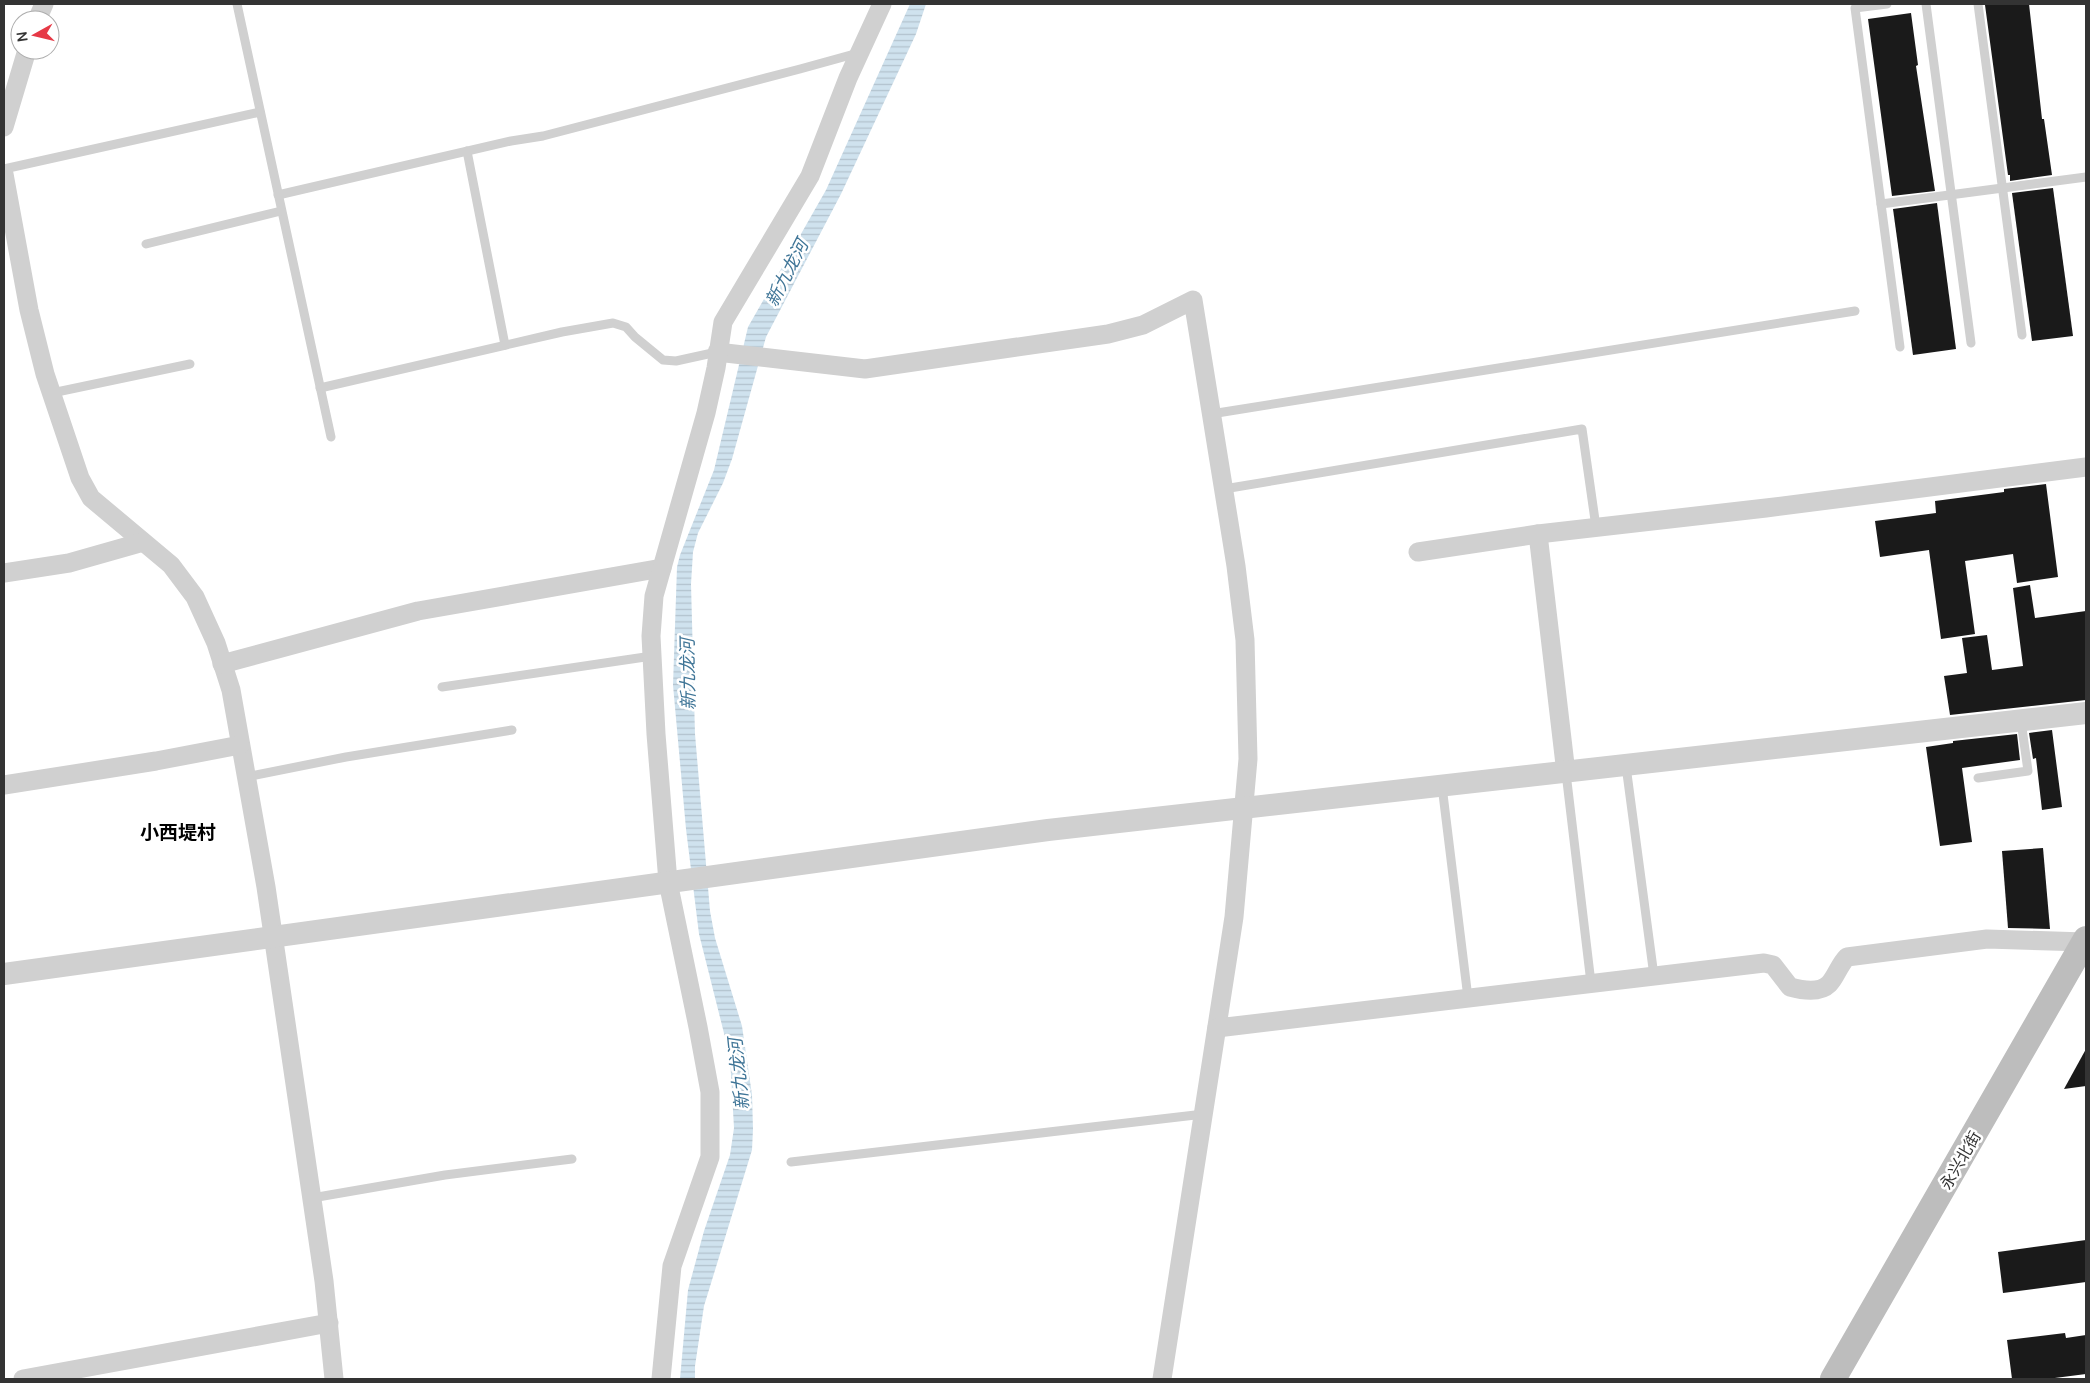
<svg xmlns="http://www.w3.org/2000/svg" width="2090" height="1383" font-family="Manrope,'Noto Sans SC',sans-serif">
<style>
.water{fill:url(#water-rules)}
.building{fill:#1a1a1a}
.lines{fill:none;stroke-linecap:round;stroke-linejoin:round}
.service{stroke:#d0d0d0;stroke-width:9}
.minor{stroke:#d0d0d0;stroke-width:19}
.tertiary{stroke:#d0d0d0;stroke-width:22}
.secondary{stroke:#bdbdbd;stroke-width:26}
.labels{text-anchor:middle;stroke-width:5;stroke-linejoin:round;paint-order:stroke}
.street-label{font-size:16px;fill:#333;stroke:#fff}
.water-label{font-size:18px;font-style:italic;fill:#3f7597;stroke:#fff}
.quarter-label{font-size:19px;font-weight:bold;fill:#000;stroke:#fff}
</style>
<defs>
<pattern id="water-rules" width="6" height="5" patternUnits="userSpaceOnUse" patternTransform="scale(1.25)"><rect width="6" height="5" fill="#cfe2ee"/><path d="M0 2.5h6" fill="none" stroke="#b2c2cd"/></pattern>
</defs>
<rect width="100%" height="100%" fill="#fff"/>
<!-- water -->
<path class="water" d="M 910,4 L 926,4 L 916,34 L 841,194 L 766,337 L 732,459 L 723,483 L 698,533 L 693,552 L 691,584 L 695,734 L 710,911 L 715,938 L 742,1026 L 752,1095 L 753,1129 L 752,1150 L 704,1306 L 695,1366 L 695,1379 L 680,1379 L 688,1290 L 704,1231 L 730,1155 L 734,1128 L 730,1057 L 699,934 L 686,829 L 673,685 L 677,567 L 680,555 L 714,470 L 748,327 L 826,190 Z"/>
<!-- building -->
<g class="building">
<path d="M 1998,4 L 2029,4 L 2042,119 L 2044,119 L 2052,175 L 2010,181 L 2010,175 L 2008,175 L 1985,5 Z"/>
<path d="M 1911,13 L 1918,65 L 1916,66 L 1935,191 L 1892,196 L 1868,19 Z"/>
<path d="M 2053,188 L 2073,336 L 2032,341 L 2012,193 Z"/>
<path d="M 1937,203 L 1956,349 L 1913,355 L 1893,209 Z"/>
<path d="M 2046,484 L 2058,577 L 2017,583 L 2013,554 L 1965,561 L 1975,634 L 1941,639 L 1929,550 L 1880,557 L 1875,521 L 1936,513 L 1935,501 L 2004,492 L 2004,489 Z"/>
<path d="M 2030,585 L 2035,618 L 2086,611 L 2086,700 L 1950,715 L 1944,676 L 1967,673 L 1962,638 L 1987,635 L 1992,670 L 2023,666 L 2013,588 Z"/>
<path d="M 2052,730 L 2062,807 L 2042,810 L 2036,758 L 2033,759 L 2029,733 Z"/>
<path d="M 2017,734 L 2020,760 L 1962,768 L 1972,842 L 1940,846 L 1926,747 L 1953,743 L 1953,741 Z"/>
<path d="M 2043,848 L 2050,929 L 2008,928 L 2002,851 Z"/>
<path d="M 2086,1049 L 2086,1086 L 2064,1089 Z"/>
<path d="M 2086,1240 L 2086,1282 L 2003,1293 L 1998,1252 Z"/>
<path d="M 2065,1333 L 2066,1338 L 2086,1335 L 2086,1374 L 2047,1379 L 2012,1379 L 2007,1340 Z"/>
</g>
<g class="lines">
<!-- service -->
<g class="service">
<path d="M 237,4 L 331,437"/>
<path d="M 1887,4 L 1855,8 L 1900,347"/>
<path d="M 1926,4 L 1971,343"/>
<path d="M 1978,4 L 2022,335"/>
<path d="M 467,151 L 505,345"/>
<path d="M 4,169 L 260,112"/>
<path d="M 278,195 L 511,141 L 543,136 L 800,69 L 858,53"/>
<path d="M 1881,204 L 2086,177"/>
<path d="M 146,244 L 281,211"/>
<path d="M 320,388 L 562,332 L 613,323 L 626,327 L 635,337 L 663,360 L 676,361 L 717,352"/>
<path d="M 52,393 L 190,364"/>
<path d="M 1211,414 L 1855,311"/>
<path d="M 1224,489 L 1582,429 L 1596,527"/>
<path d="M 442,687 L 652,656"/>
<path d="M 1626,766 L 1654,976"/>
<path d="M 1566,773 L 1591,983"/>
<path d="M 246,777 L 346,757 L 512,730"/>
<path d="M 1978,778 L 2028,771 L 2021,721"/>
<path d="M 1442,786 L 1468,998"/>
<path d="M 791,1162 L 1204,1114"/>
<path d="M 312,1198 L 445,1175 L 572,1159"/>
</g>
<!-- minor -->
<g class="minor">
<path d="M 37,20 L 44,4"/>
<path d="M 4,127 L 27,50"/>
<path d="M 4,174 L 29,310 L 45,374 L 80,478 L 91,498 L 171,565 L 195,597 L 216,643 L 231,690 L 266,887 L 324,1281 L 334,1379"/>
<path d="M 717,352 L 865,369 L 1108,334 L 1143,325 L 1193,300 L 1236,566 L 1245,640 L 1248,759 L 1234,917 L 1162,1379"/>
<path d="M 1538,534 L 1566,773"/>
<path d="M 1418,552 L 1538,534 L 1766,508 L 2086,467"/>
<path d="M 4,573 L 69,563 L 143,542"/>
<path d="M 222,664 L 418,611 L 662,568"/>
<path d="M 4,785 L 156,761 L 240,745"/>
<path d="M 1217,1028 L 1764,963 L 1773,965 L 1790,987 C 1801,990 1819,994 1829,984 C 1836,977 1839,965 1847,957 L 1987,939 L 2085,942"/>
<path d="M 23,1379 L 329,1323"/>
<path d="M 661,1379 L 672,1266 L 710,1157 L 710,1092 L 698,1027 L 668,882 L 656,734 L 651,636 L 654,596 L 706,413 L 716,368 L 723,322 L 810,176 L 848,78 L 882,4"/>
</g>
<!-- tertiary -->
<path class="tertiary" d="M 4,974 L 1048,830 L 2086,713"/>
<!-- secondary -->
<path class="secondary" d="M 1833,1379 L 2086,939"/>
</g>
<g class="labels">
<!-- street labels -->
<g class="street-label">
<text transform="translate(1960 1160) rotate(-60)" y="6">永兴北街</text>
</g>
<!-- water labels -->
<g class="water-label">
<text transform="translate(787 273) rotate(-63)" y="6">新九龙河</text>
<text transform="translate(688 674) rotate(-91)" y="6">新九龙河</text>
<text transform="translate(739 1074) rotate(-96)" y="6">新九龙河</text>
</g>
<!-- quarter labels -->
<g class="quarter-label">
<text x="178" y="839">小西堤村</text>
</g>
</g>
<!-- border -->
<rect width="2090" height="1383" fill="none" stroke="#333333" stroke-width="10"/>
<!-- north arrow -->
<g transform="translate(35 35) rotate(262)"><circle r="24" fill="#ffffff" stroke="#adadad"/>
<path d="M0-4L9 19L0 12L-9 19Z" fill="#e63946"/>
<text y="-8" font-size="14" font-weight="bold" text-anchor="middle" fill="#333333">N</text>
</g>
</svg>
